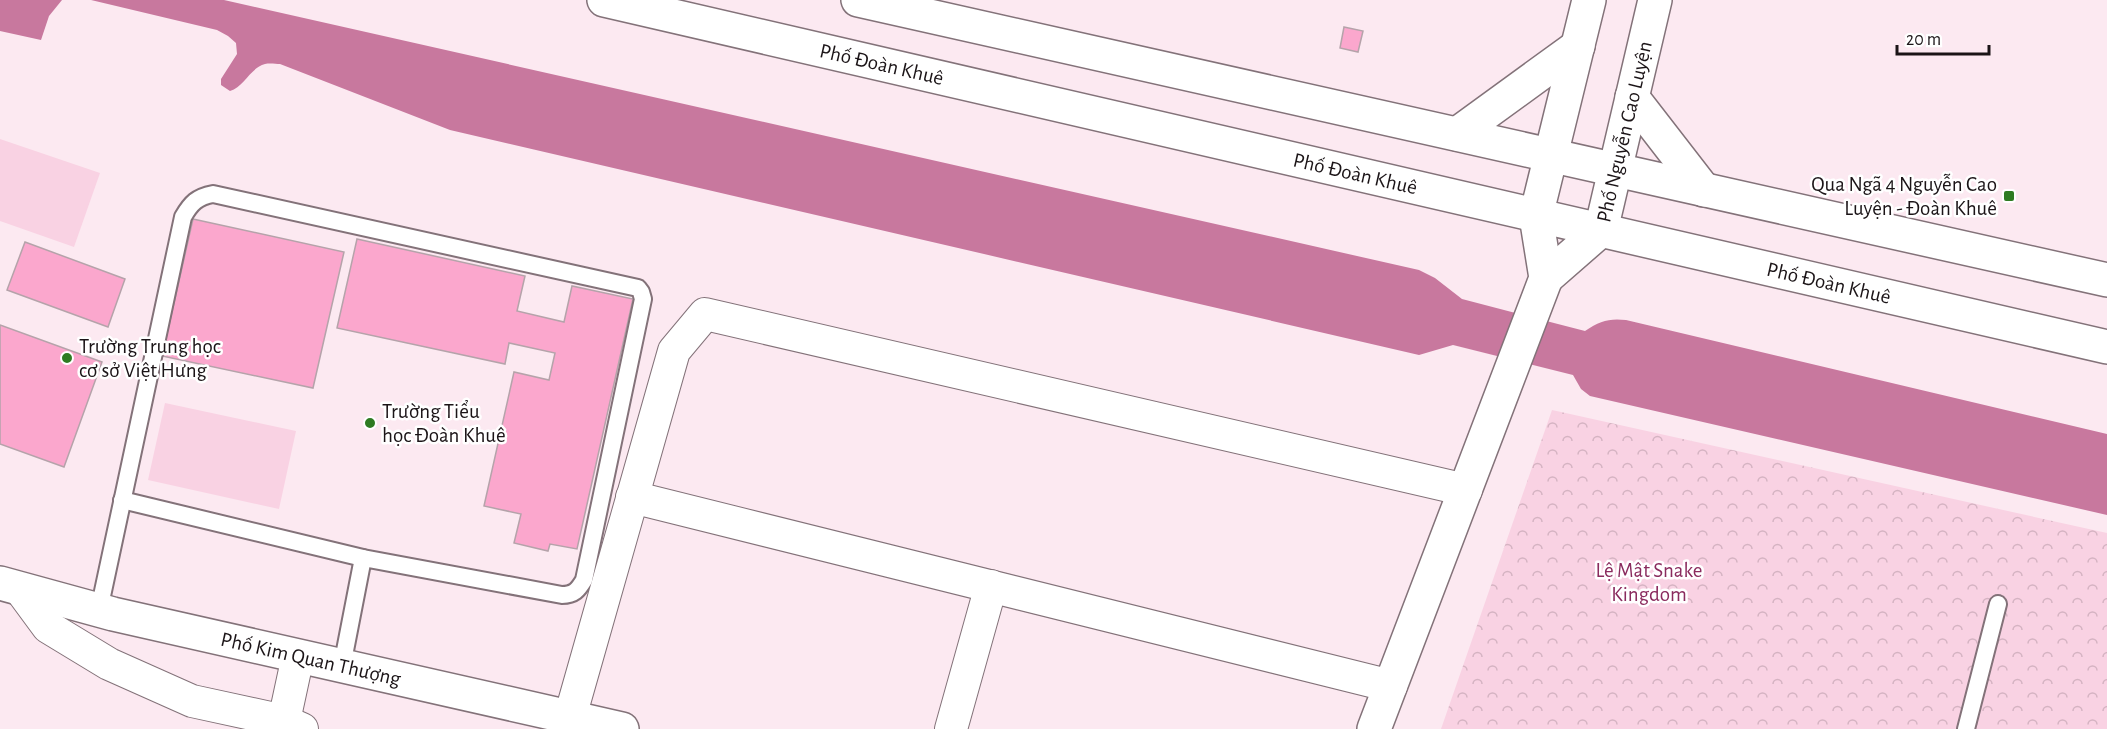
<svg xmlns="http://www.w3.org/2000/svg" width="2107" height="729" font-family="'Alegreya Sans',sans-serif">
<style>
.park{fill:url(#park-crowns)}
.pitch{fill:#f9d2e3}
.water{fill:#c8789e}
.building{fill:#fba7cd;stroke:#b5a3aa;stroke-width:1.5}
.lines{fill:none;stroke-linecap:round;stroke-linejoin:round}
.lane-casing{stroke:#837279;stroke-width:20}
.street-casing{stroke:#837279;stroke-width:34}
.secondary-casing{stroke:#837279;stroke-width:36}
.primary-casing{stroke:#837279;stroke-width:36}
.lane{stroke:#fff;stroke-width:16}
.street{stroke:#fff;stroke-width:32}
.secondary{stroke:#fff;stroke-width:33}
.primary{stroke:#fff;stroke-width:33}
.poi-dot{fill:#2e7b22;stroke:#fff;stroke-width:2}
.labels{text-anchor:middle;stroke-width:5;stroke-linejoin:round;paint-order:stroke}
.street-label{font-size:21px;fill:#1b1417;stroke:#fff}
.poi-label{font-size:21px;fill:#1b1417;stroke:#fff;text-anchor:start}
.park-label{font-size:21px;fill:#8a2b5e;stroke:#fff}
</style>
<defs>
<pattern id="park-crowns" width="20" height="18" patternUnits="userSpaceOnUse" patternTransform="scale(1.5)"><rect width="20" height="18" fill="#f9d2e3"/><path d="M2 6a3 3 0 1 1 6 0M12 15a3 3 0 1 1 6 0" fill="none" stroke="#d5b3c2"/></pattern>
</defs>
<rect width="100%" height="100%" fill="#fce9f1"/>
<!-- park -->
<path class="park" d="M 1552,410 L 2107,533 L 2107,729 L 1441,729 Z"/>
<!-- pitch -->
<g class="pitch">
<path d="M 0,139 L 100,173 L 74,247 L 0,221 Z"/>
<path d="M 165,403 L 296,431 L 279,509 L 148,480 Z"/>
</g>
<!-- water -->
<g class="water">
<path d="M 0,0 L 62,0 L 49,16 L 41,40 L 0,31 Z"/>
<path d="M 91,0 L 224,0 L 1419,270 L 1435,278 L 1462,299 L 1585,331 C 1600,321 1609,318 1626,320 L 2107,434 L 2107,515 L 1590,396 L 1581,389 L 1573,375 L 1453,345 L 1419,355 L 450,130 L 280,64 C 276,64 270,63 265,64 C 250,68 244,87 230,91 L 221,85 L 221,79 L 237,54 L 236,43 L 228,36 L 217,30 Z"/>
</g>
<!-- building -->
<g class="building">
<path d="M 1344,27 L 1363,31 L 1358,52 L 1340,48 Z"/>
<path d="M 193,219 L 344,252 L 313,388 L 162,356 Z"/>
<path d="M 357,239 L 525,276 L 517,311 L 564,322 L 572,286 L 633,299 L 577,549 L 550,544 L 548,551 L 514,543 L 521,514 L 484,506 L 514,372 L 549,380 L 555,353 L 509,343 L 505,364 L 337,328 Z"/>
<path d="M 25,242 L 125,279 L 108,327 L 7,290 Z"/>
<path d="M 0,325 L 102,362 L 64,467 L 0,444 Z"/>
</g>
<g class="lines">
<!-- lane casing -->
<g class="lane-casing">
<g id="lane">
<path d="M 122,500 L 363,558"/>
<path d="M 99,610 L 183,217 C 191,203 197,197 213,194 L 638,288 L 641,292 L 643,299 L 584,580 C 578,590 574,595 562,595 L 363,558 L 342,666"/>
<path d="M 1966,729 L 1998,604"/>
</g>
</g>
<!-- street casing -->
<g class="street-casing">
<g id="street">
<path d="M 632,497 L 1391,686"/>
<path d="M 20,589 L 48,627 L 109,664 L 192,701 L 284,721 L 302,729"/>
<path d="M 570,717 L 674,351 L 705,314 L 1466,490"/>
<path d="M 284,721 L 298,656"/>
<path d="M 951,729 L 991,586"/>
</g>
</g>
<!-- secondary casing -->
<g class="secondary-casing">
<g id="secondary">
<path id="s1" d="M 1546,278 L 1601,230 L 1655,0"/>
<path id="s2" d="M 0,583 L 113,614 L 622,729"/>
<path d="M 1374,729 L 1546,278 L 1536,216 L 1589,0"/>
</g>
</g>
<!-- primary casing -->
<g class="primary-casing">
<g id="primary">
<path id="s3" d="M 604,0 L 2107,347"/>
<path d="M 858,0 L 2107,280"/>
<path d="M 1632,97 L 1704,190"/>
<path d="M 1457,134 L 1578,46"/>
</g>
</g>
<!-- lane -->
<use href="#lane" class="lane"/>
<!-- street -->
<use href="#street" class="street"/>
<!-- secondary -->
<use href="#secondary" class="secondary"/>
<!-- primary -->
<use href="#primary" class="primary"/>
</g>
<!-- markers -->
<g class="poi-dot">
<rect x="2003" y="190" width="12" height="12" rx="3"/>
<circle cx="67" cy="358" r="6"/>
<circle cx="370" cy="423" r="6"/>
</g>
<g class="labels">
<!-- street labels -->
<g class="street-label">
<text dy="7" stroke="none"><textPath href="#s3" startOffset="285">Phố Đoàn Khuê</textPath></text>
<text dy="7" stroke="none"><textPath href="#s1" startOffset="174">Phố Nguyễn Cao Luyện</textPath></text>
<text dy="7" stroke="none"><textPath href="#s3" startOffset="771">Phố Đoàn Khuê</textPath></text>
<text dy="7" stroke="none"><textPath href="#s3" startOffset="1257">Phố Đoàn Khuê</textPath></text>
<text dy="7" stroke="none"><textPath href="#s2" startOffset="320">Phố Kim Quan Thượng</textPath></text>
</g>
<!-- poi labels -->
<g class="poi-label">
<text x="1997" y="191" text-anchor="end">Qua Ngã 4 Nguyễn Cao<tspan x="1997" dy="24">Luyện - Đoàn Khuê</tspan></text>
<text x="79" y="353">Trường Trung học<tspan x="79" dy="24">cơ sở Việt Hưng</tspan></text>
<text x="382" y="418">Trường Tiểu<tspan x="382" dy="24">học Đoàn Khuê</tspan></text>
</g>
<!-- park labels -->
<g class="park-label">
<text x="1649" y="577">Lệ Mật Snake<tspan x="1649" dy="24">Kingdom</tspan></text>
</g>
</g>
<!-- scale -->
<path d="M1897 45v9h92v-9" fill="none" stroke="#1b1417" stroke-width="3"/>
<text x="1906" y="45" font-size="18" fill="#1b1417" stroke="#ffffff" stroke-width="4.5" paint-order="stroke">20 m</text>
</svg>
